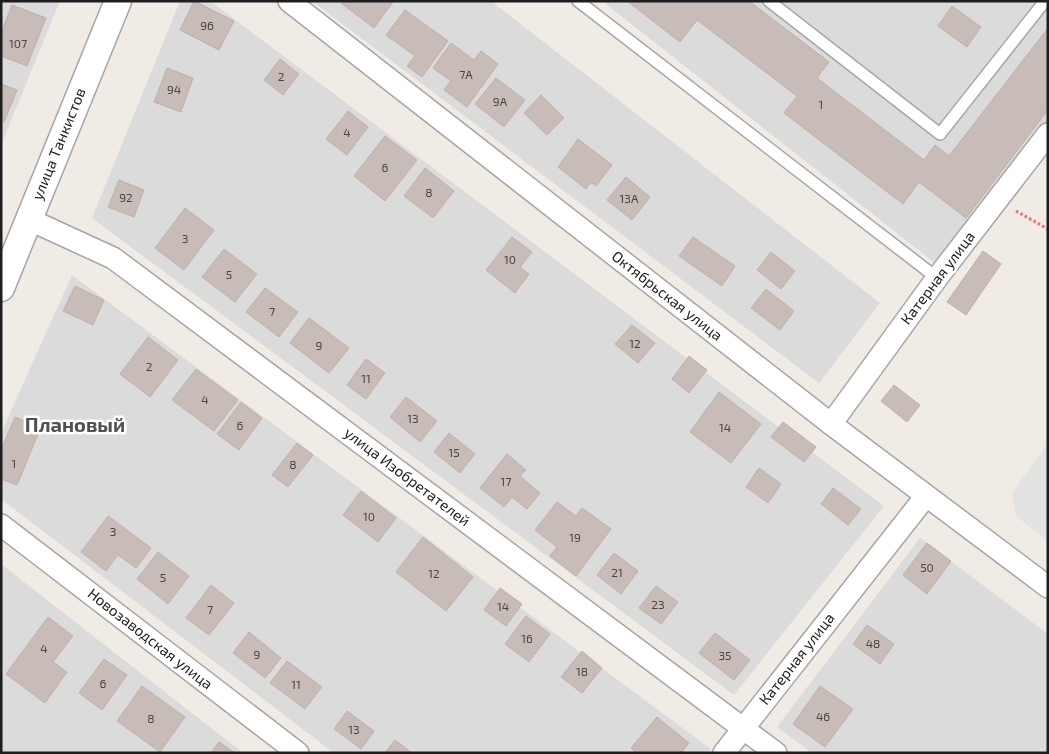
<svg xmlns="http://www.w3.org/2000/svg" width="1049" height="754" font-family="'Exo 2',sans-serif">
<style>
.residential{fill:#dcdbdb}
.parking{fill:#e2e2e2}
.building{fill:#c7bcb7;stroke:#c2afa6}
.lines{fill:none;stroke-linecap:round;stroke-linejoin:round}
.service-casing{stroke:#a5a5a5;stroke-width:14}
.minor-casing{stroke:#a5a5a5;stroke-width:24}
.tertiary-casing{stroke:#a5a5a5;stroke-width:29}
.path{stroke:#ff6766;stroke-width:3;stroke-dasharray:2.5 2.5;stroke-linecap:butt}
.service{stroke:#fff;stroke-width:11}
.minor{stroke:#fff;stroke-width:21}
.tertiary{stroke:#fff;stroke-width:26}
.labels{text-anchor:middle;stroke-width:5;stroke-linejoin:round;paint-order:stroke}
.number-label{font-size:12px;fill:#484644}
.street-label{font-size:15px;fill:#1e1e1e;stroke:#fff}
.district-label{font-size:20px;font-weight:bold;fill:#515151;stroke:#fff}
</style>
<rect width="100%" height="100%" fill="#f0ebe4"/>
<!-- residential -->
<g class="residential">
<path d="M 1,1 L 60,1 L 1,145 Z"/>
<path d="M 180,1 L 210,1 L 884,506 L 734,695 L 92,218 Z"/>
<path d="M 312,1 L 491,1 L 880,303 L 819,383 Z"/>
<path d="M 602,1 L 1048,1 L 1048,121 L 935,263 Z"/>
<path d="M 72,275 L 711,749 L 708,753 L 334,753 L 1,499 L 1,433 Z"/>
<path d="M 920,538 L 1048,634 L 1048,753 L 812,753 L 777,727 Z"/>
<path d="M 1,564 L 243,753 L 1,753 Z"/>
</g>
<!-- parking -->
<path class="parking" d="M 1048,443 L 1048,541 L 1016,516 L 1012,493 Z"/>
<!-- building -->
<g class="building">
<path d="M 194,1 L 234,21 L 219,50 L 180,30 Z"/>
<path d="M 342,1 L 393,1 L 393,2 L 374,28 L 341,3 Z"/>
<path d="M 627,1 L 749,1 L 829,62 L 817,78 L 924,160 L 935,145 L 949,156 L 1048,28 L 1048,110 L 966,218 L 919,182 L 903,204 L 784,113 L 797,96 L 697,20 L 680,42 Z"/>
<path d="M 12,5 L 46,18 L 27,66 L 1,56 L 1,33 Z"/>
<path d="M 952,6 L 981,27 L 967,47 L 938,26 Z"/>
<path d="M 405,10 L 448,41 L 422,77 L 407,66 L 415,56 L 386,35 Z"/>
<path d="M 451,43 L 474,60 L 481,51 L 498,64 L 467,107 L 444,90 L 451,81 L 433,68 Z"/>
<path d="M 280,59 L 299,74 L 283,95 L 264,80 Z"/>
<path d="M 167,68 L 193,78 L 181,112 L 154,102 Z"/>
<path d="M 496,78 L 525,100 L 504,127 L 475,104 Z"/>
<path d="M 1,84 L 17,90 L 4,122 L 1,121 Z"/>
<path d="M 541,95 L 564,118 L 547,135 L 524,113 Z"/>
<path d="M 348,111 L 368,127 L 347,155 L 326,139 Z"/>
<path d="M 385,136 L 417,160 L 385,201 L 354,176 Z"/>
<path d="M 578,139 L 612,165 L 596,186 L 591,182 L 586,189 L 558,167 Z"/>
<path d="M 425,168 L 454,191 L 433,218 L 404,196 Z"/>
<path d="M 626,177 L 650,197 L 632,220 L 607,200 Z"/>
<path d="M 119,180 L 144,190 L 134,217 L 108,207 Z"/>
<path d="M 185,208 L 214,230 L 184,270 L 155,248 Z"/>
<path d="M 512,237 L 532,252 L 520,267 L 529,274 L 515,293 L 486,270 Z"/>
<path d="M 693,237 L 735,266 L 722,286 L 679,256 Z"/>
<path d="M 224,249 L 257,274 L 235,302 L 202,277 Z"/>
<path d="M 983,251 L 1001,264 L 966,315 L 947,302 Z"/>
<path d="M 771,252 L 795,271 L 781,289 L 757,270 Z"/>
<path d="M 75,286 L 104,300 L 93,325 L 63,311 Z"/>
<path d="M 265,288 L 298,312 L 279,337 L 246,312 Z"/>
<path d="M 766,289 L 794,311 L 780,330 L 751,308 Z"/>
<path d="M 309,318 L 349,348 L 329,373 L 290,343 Z"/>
<path d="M 632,325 L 655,343 L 638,363 L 615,344 Z"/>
<path d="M 148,337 L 178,360 L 150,397 L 120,374 Z"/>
<path d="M 689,356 L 707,370 L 689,393 L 672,379 Z"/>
<path d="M 366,359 L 385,373 L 366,399 L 347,385 Z"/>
<path d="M 196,369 L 238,400 L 214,431 L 172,400 Z"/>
<path d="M 894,385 L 920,405 L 907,422 L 881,401 Z"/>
<path d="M 719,392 L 761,424 L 731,463 L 690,432 Z"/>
<path d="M 406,397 L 437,421 L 420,442 L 390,417 Z"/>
<path d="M 241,402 L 262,418 L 239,450 L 217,434 Z"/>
<path d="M 15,417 L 41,427 L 17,485 L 1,479 L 1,450 Z"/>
<path d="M 783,422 L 816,447 L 804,462 L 771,437 Z"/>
<path d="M 449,433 L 475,454 L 460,473 L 434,452 Z"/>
<path d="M 297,443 L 313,455 L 288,487 L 272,475 Z"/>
<path d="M 507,454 L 526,470 L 520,476 L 540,493 L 527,509 L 512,497 L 504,507 L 480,488 Z"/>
<path d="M 759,468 L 781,484 L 768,503 L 746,487 Z"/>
<path d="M 833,488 L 861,509 L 848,525 L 821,504 Z"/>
<path d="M 361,491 L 396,518 L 378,542 L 343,515 Z"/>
<path d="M 557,502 L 576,516 L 582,508 L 611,529 L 576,576 L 550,556 L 557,547 L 535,530 Z"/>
<path d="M 108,516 L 151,548 L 136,568 L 118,555 L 106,571 L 81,552 Z"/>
<path d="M 423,537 L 473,577 L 446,611 L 396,572 Z"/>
<path d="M 927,543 L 951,561 L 927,594 L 903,575 Z"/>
<path d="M 158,552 L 189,576 L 168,604 L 137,579 Z"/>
<path d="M 614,553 L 638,571 L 621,594 L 597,575 Z"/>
<path d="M 211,585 L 234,603 L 209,635 L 186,618 Z"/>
<path d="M 656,586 L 678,602 L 661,624 L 639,608 Z"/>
<path d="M 500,588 L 522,604 L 506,626 L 484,610 Z"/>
<path d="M 526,616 L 550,634 L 529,662 L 505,644 Z"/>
<path d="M 48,617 L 73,636 L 53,662 L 67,672 L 45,703 L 6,674 Z"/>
<path d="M 867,625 L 894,644 L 880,664 L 853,644 Z"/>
<path d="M 249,632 L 281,658 L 265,678 L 233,653 Z"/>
<path d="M 715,633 L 750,660 L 734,680 L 699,653 Z"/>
<path d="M 582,651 L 602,668 L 582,693 L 561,677 Z"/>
<path d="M 104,659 L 127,675 L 102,710 L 79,693 Z"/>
<path d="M 287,661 L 322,687 L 305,709 L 270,683 Z"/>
<path d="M 142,686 L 185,717 L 160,752 L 117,721 Z"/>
<path d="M 820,686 L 853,709 L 825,747 L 793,724 Z"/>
<path d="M 347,711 L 374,731 L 361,749 L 334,729 Z"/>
<path d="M 657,717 L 689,743 L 681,753 L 637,753 L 631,748 Z"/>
<path d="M 395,740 L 412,753 L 385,753 Z"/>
<path d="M 219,742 L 235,753 L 211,753 Z"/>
</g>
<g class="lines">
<!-- service casing -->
<g class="service-casing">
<g id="service">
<path d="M 578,1 L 937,278"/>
<path d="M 769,1 L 940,134 L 1045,1"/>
</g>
</g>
<!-- minor casing -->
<g class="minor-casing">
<g id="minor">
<path d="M 289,1 L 831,424 L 1048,587"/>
<path d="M 28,219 L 113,258 L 776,753"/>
<path d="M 831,424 L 937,278 L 1048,134"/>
<path d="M 1,525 L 298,753"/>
<path d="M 724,753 L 926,496"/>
</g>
</g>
<!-- tertiary casing -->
<g class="tertiary-casing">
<path id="tertiary" d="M 1,288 L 118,1"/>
</g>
<!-- path -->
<path class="path" d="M 1016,211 L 1048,229"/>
<!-- service -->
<use href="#service" class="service"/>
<!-- minor -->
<use href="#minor" class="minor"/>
<!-- tertiary -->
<use href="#tertiary" class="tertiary"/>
</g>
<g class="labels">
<!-- number labels -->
<g class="number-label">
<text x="207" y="30">96</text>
<text x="18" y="48">107</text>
<text x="466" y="79">7А</text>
<text x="281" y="81">2</text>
<text x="174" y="94">94</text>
<text x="500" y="106">9А</text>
<text x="821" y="109">1</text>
<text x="347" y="137">4</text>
<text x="385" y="172">6</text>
<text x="429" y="197">8</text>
<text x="126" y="202">92</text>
<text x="629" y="203">13А</text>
<text x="185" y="243">3</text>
<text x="510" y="264">10</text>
<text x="229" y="279">5</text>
<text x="272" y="316">7</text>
<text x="635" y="348">12</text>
<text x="319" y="350">9</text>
<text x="149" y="371">2</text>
<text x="366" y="383">11</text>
<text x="205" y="404">4</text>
<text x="413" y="423">13</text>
<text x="240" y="430">6</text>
<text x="725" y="432">14</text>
<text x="454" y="457">15</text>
<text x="14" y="468">1</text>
<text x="293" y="469">8</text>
<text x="506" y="486">17</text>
<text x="369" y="521">10</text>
<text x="113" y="536">3</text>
<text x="575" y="542">19</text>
<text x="927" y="572">50</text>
<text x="617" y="577">21</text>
<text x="434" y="578">12</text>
<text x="163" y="582">5</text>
<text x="658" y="609">23</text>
<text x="503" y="611">14</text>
<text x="210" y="614">7</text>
<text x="527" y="643">16</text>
<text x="873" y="648">48</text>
<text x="44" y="653">4</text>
<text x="257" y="659">9</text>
<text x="725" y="660">35</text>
<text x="582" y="676">18</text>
<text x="103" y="688">6</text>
<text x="296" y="689">11</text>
<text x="823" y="721">46</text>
<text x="151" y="723">8</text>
<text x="354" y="734">13</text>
</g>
<!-- street labels -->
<g class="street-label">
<text transform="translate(59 144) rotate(-68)" y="5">улица Танкистов</text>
<text transform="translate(938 278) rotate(-53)" y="5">Катерная улица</text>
<text transform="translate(667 296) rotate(38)" y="5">Октябрьская улица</text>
<text transform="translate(407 477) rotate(37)" y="5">улица Изобретателей</text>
<text transform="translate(150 639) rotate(38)" y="5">Новозаводская улица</text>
<text transform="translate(797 659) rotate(-52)" y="5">Катерная улица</text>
</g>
<!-- district labels -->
<g class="district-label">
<text x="75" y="432">Плановый</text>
</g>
</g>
<!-- border -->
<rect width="1049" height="754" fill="none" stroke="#1e1e1e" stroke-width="5"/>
</svg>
